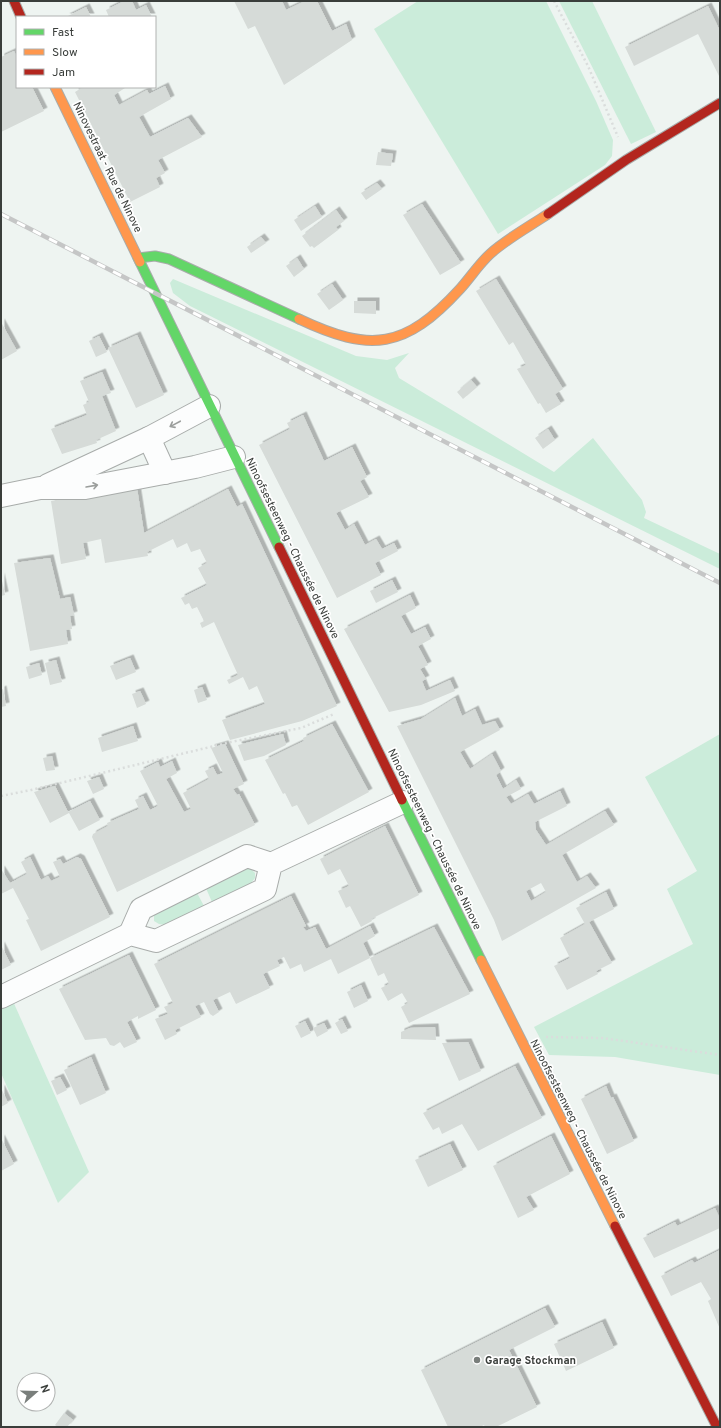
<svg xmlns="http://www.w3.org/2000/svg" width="721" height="1428" font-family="Overpass,sans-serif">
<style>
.green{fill:#cbecda}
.building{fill:#d6dbd8;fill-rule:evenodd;filter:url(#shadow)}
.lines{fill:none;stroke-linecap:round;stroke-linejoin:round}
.street-casing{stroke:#a8acaa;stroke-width:24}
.fast-casing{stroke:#a8acaa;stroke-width:11}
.slow-casing{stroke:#a8acaa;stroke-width:11}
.jam-casing{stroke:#a8acaa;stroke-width:11}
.path{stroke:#dadddc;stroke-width:2.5;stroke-dasharray:2 3;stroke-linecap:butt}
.street{stroke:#fcfdfd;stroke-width:22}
.fast{stroke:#63d668;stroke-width:9}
.slow{stroke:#ff974d;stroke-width:9}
.jam{stroke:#b3261e;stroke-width:9}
.rail-casing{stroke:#c5c6c6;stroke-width:4.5}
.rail{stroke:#fff;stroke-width:3;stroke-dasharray:9;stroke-linecap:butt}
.oneway{stroke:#9b9e9c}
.poi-dot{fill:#797e7b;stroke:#fff;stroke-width:1.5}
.labels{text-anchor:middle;stroke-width:3.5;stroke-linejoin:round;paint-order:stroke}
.street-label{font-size:11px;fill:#3a3e3b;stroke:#fff}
.poi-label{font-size:11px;font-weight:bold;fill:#3a3e3b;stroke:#fff;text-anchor:start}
</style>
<defs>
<filter id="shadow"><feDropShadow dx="3.5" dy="-3.5" stdDeviation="0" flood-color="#0004"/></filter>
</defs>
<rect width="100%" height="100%" fill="#eef4f1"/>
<!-- green -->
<g class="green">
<path d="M 418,1 L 546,1 L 596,101 L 613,140 L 612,156 L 605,165 L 498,234 L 374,29 Z"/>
<path d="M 559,1 L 592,1 L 656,132 L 631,144 Z"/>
<path d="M 173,279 L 356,356 L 387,360 L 409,353 L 395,368 L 399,378 L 554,472 L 593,438 L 642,500 L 646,512 L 644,518 L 720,554 L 720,569 L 190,306 L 173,293 L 170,283 Z"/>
<path d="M 720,734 L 720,1075 L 615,1057 L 549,1055 L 534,1027 L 693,944 L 667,889 L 697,871 L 645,777 Z"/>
<path d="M 244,868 L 250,868 L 255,873 L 255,878 L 251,883 L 212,902 L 205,886 Z"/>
<path d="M 196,891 L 204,906 L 165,925 L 159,924 L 154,921 L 154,915 Z"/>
<path d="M 12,999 L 89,1172 L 58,1203 L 1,1073 L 1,1005 Z"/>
</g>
<!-- building -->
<g class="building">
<path d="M 124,1 L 132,1 L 136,10 L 146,5 L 152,17 L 109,17 L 106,10 Z"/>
<path d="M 234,1 L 282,1 L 286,10 L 305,1 L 317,1 L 332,31 L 346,24 L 352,40 L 284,85 L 255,26 L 248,29 Z"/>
<path d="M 708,6 L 720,31 L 720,78 L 698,34 L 634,66 L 625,47 Z"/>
<path d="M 86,7 L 91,17 L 66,17 Z"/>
<path d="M 14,51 L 17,57 L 17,87 L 32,87 L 44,111 L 1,132 L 1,57 Z"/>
<path d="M 165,86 L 171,99 L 139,117 L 150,137 L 188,118 L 202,137 L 158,160 L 165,173 L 156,178 L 160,187 L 130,202 L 75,92 L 83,87 L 125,87 L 125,88 L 114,95 L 119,105 L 147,90 L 149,94 Z"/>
<path d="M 378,152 L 393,154 L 391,166 L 376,165 Z"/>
<path d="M 377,183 L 382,189 L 366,200 L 361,193 Z"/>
<path d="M 422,204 L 461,263 L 440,275 L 403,215 Z"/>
<path d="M 315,206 L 322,217 L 301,231 L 294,220 Z"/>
<path d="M 336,210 L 344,221 L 336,227 L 338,230 L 314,248 L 312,246 L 310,247 L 302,236 Z"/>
<path d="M 261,237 L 266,243 L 251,253 L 247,247 Z"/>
<path d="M 297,258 L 304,269 L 294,277 L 286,266 Z"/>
<path d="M 496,279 L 563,389 L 555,394 L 561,404 L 546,413 L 540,403 L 538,404 L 517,369 L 526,365 L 513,342 L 509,345 L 476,291 Z"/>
<path d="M 332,284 L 343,300 L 329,310 L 317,294 Z"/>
<path d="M 354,301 L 376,301 L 376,314 L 354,313 Z"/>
<path d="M 1,322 L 17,351 L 1,360 Z"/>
<path d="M 137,335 L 164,395 L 136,408 L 108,348 Z"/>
<path d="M 99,336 L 107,352 L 96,357 L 89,341 Z"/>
<path d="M 102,372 L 111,393 L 102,396 L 116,431 L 96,440 L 97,443 L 62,454 L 51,429 L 87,415 L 83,405 L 89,402 L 80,381 Z"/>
<path d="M 471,380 L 477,387 L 463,399 L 457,392 Z"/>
<path d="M 303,415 L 324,461 L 352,447 L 367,477 L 360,481 L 369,497 L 336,513 L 345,530 L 354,524 L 365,545 L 376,539 L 382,549 L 394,543 L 398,551 L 375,563 L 381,575 L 337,598 L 259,445 L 290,429 L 287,423 Z"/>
<path d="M 548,429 L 555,440 L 543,449 L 535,438 Z"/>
<path d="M 137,488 L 144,533 L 228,489 L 237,507 L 242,504 L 337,706 L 302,721 L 230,740 L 222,720 L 265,704 L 257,686 L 249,690 L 243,677 L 229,684 L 227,680 L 238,675 L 214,622 L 202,628 L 200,623 L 204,621 L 197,607 L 192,609 L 189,603 L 185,605 L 181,598 L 207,585 L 198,568 L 207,563 L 200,549 L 191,552 L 187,543 L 177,548 L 173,539 L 147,552 L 148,556 L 105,563 L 101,539 L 83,543 L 86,559 L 61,564 L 51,501 Z"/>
<path d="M 50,558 L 60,599 L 70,597 L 74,615 L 70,616 L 72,629 L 66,630 L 68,644 L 30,651 L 14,563 Z"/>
<path d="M 1,576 L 5,595 L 1,596 Z"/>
<path d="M 392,580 L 398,592 L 376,603 L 370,591 Z"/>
<path d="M 410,595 L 416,608 L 401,616 L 411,634 L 425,627 L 431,639 L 418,646 L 428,665 L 420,669 L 426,679 L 422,681 L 426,691 L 450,680 L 455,691 L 421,705 L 389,712 L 344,629 Z"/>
<path d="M 130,658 L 136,672 L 116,680 L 110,666 Z"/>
<path d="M 56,660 L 62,682 L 50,685 L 45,663 Z"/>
<path d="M 39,663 L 42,675 L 29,679 L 26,667 Z"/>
<path d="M 202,687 L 207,700 L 198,703 L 194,690 Z"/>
<path d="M 3,689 L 6,706 L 1,707 L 1,690 Z"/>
<path d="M 140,691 L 146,704 L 137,708 L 132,694 Z"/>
<path d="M 455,698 L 462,716 L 475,709 L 482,725 L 495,721 L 500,730 L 460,752 L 470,769 L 492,754 L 501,771 L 496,775 L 503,789 L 516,780 L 521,789 L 506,797 L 511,804 L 528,794 L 534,804 L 560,791 L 567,806 L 535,822 L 536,830 L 546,845 L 605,811 L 614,825 L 562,855 L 577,882 L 587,876 L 596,888 L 502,941 L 494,920 L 397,726 L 421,719 ZM 541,883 L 546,892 L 531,901 L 526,891 Z"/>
<path d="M 332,724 L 369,792 L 308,825 L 297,805 L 292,807 L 285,793 L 283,794 L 265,760 L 304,741 L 303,738 Z"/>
<path d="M 133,726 L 138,741 L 102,752 L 98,738 Z"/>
<path d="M 283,734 L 286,745 L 264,756 L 244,761 L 238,745 Z"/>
<path d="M 225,744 L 244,784 L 233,789 L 237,795 L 239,794 L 255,825 L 117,892 L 92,837 L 93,834 L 108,826 L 107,823 L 139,809 L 135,800 L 143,796 L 150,810 L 158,806 L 140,771 L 158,762 L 160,767 L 172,761 L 177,773 L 166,779 L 184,812 L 191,809 L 183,793 L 209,779 L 205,771 L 213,767 L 217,775 L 223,773 L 211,748 Z"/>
<path d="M 52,756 L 55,770 L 46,771 L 43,758 Z"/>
<path d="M 99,777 L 104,789 L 93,794 L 87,781 Z"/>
<path d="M 55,786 L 68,812 L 90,801 L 100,820 L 79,831 L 69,813 L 50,823 L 34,792 Z"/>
<path d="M 385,826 L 419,895 L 371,919 L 372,921 L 361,927 L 350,906 L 346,908 L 338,891 L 349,886 L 340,869 L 328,875 L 320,859 Z"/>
<path d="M 30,857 L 41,880 L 48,876 L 51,881 L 60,877 L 53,862 L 60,859 L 63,864 L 77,857 L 81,859 L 110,917 L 41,951 L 26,920 L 29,919 L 13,888 L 1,894 L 1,869 L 10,883 L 27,874 L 21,862 Z"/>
<path d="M 606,892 L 614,909 L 589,922 L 612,963 L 596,971 L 598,974 L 567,990 L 554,966 L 570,958 L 560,938 L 585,924 L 576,908 Z"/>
<path d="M 291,896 L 306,926 L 303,927 L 306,931 L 315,927 L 326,949 L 370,926 L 375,936 L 363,943 L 370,958 L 434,927 L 470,994 L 409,1023 L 401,1007 L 408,1003 L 402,993 L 388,1001 L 381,988 L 389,984 L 384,973 L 378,976 L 370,958 L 338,974 L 331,959 L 304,972 L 301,964 L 290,969 L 284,957 L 277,960 L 280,966 L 263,974 L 270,988 L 236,1004 L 230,992 L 213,1000 L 219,1012 L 213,1016 L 210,1014 L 204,1002 L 195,1006 L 201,1017 L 175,1030 L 177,1034 L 165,1040 L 155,1019 L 168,1014 L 164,1007 L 173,1003 L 154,964 Z"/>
<path d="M 1,945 L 11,965 L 1,970 Z"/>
<path d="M 129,955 L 156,1010 L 138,1019 L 138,1016 L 127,1022 L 137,1042 L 124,1048 L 120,1042 L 114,1046 L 110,1045 L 106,1038 L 85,1040 L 59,989 Z"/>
<path d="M 361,985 L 368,1001 L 354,1008 L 347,992 Z"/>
<path d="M 342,1019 L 348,1031 L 341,1034 L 335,1023 Z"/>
<path d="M 305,1021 L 311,1033 L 301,1038 L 295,1026 Z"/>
<path d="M 324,1023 L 328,1031 L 317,1037 L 313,1028 Z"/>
<path d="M 435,1027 L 436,1040 L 401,1039 L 401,1032 L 410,1028 Z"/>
<path d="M 468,1042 L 481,1071 L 459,1081 L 442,1043 Z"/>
<path d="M 91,1057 L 106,1093 L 80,1105 L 64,1070 Z"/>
<path d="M 515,1066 L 542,1118 L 478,1151 L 462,1124 L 442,1134 L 439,1127 L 433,1130 L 423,1113 Z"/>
<path d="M 60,1077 L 67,1090 L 57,1095 L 51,1081 Z"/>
<path d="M 606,1086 L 611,1098 L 613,1097 L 634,1141 L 607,1154 L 581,1099 Z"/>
<path d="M 1,1088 L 8,1103 L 1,1107 Z"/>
<path d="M 551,1136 L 570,1174 L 526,1197 L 534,1210 L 518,1218 L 493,1166 Z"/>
<path d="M 1,1138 L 14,1164 L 1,1171 Z"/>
<path d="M 450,1144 L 463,1170 L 428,1187 L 415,1160 Z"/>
<path d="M 715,1208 L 720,1219 L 720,1228 L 654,1258 L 643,1238 L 675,1222 L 677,1226 Z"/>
<path d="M 720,1250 L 720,1329 L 708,1301 L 711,1299 L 701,1282 L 671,1296 L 661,1276 L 692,1260 L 694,1263 Z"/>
<path d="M 545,1308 L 555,1327 L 509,1350 L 537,1407 L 496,1427 L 485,1427 L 484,1425 L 480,1427 L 448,1427 L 421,1370 Z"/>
<path d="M 602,1322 L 614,1348 L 566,1371 L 554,1344 Z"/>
<path d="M 64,1413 L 73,1420 L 67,1427 L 58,1427 L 55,1425 Z"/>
</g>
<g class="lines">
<!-- street casing -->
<g class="street-casing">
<g id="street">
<path d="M 149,438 L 165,473"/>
<path d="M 48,485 L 149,438 L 209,406"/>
<path d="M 1,496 L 40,488 L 85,488 L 195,467 L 234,457"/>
<path d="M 130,934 L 141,909 L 247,856 L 271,864"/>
<path d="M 1,997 L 130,934 L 156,941 L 265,889 L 271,864 L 403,802"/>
</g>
</g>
<!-- fast casing -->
<g class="fast-casing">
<g id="fast">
<path d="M 138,258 L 155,256 L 169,259 L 299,319"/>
<path d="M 140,262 L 279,547"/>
<path d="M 402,800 L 481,960"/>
</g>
</g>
<!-- slow casing -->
<g class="slow-casing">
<g id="slow">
<path d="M 55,87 L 140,262"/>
<path d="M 299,319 C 371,353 405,349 460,289 C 470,278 479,264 490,254 C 505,240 530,226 548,214"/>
<path d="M 481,960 L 615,1226"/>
</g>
</g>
<!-- jam casing -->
<g class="jam-casing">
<g id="jam">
<path d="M 14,1 L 21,17"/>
<path d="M 548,214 L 626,160 L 720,103"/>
<path d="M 279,547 L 402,800"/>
<path d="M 615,1226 L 717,1427"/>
</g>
</g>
<!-- path -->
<g class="path">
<path d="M 554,1 L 588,66 L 618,137"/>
<path d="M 1,796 L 31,790 L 231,742 L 301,728 L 334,714"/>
<path d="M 546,1037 L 603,1038 L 720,1055"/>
</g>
<!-- street -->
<use href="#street" class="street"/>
<!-- fast -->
<use href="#fast" class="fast"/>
<!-- slow -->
<use href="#slow" class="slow"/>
<!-- jam -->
<use href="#jam" class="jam"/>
<!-- rail casing -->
<g class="rail-casing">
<path id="rail" d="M 1,214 L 720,583"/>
</g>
<!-- rail -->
<use href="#rail" class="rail"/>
</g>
<!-- one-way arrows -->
<defs><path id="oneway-shaft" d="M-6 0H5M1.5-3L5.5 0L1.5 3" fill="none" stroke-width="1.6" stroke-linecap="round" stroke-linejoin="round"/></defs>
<g class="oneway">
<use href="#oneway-shaft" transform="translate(175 424) rotate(152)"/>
<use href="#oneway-shaft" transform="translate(92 486) rotate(-10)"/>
</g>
<!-- markers -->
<circle class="poi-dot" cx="477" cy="1360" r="4"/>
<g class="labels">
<!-- street labels -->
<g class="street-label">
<text transform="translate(108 167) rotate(64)" y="4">Ninovestraat - Rue de Ninove</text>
<text transform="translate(293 548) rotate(64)" y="4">Ninoofsesteenweg - Chaussée de Ninove</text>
<text transform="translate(435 839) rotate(64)" y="4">Ninoofsesteenweg - Chaussée de Ninove</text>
<text transform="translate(579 1129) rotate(63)" y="4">Ninoofsesteenweg - Chaussée de Ninove</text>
</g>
<!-- poi labels -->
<g class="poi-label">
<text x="485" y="1364">Garage Stockman</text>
</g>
</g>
<!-- border -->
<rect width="721" height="1428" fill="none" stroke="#3a3e3b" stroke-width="4"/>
<!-- legend -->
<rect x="16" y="16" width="140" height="72" fill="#ffffff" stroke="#b0b2b1"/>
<rect x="24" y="29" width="20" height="6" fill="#63d668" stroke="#b0b2b1"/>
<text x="52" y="36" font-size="12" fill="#3a3e3b">Fast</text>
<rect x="24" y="49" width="20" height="6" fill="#ff974d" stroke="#b0b2b1"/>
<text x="52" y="56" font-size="12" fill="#3a3e3b">Slow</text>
<rect x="24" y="69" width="20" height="6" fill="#b3261e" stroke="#b0b2b1"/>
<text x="52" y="76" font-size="12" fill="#3a3e3b">Jam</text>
<!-- north arrow -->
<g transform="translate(36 1392) rotate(70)"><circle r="19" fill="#ffffff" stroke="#b0b2b1"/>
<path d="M0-3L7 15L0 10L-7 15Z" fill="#797e7b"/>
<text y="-6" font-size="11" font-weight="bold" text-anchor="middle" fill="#3a3e3b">N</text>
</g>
</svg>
